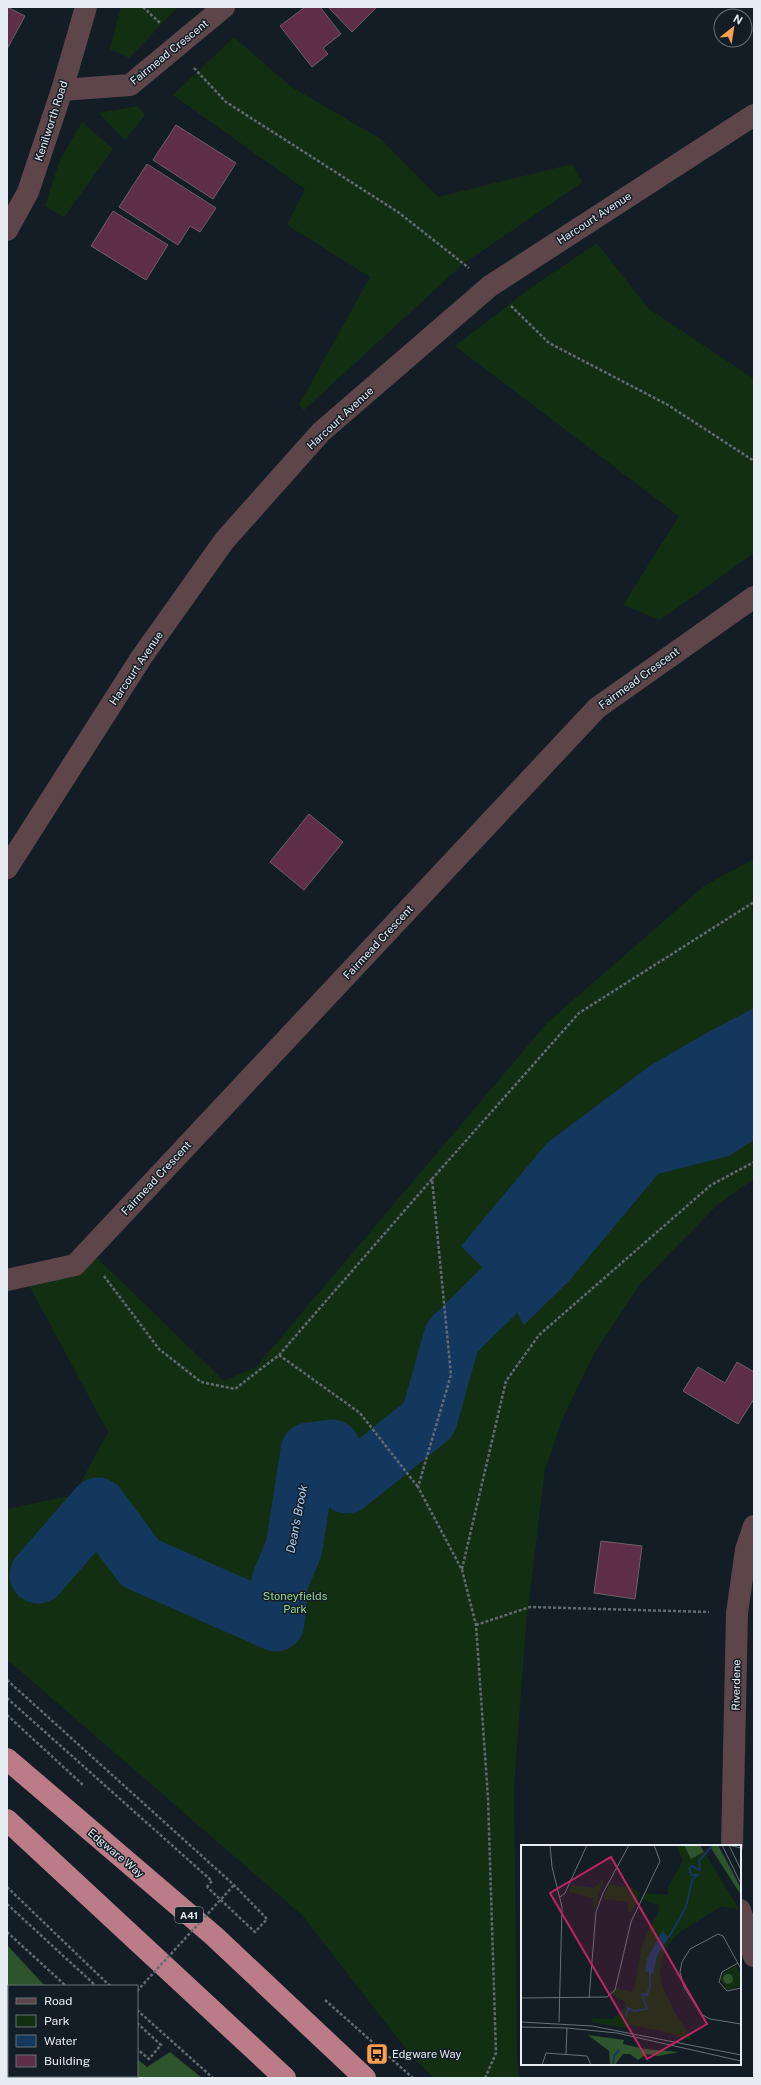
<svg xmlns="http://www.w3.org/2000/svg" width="761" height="2085" font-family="'Public Sans',sans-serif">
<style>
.green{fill:#132f11}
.forest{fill:#2e542b}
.water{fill:#14375d}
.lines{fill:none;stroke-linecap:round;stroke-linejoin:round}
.river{stroke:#14375d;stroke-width:57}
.building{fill:#5e2e48;stroke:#6e6066}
.path{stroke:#626b72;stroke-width:2.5;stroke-dasharray:3 2;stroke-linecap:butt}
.minor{stroke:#5e4549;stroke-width:22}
.highway{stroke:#bb7c87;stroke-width:22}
.path-bridge{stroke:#626b72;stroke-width:2.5;stroke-dasharray:3 2;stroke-linecap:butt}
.labels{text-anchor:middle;stroke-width:3;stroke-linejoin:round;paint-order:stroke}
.shield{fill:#131d25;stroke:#a7afb5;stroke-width:1}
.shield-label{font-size:10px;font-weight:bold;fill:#e6edf3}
.street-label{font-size:11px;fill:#e6edf3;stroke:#131d25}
.park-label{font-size:11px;fill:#9ad795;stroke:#131d25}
.poi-label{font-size:11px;fill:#e6edf3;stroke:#131d25;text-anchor:start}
.water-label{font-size:12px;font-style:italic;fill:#b4d6fd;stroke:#131d25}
.inset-river{fill:none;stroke:#14375d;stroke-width:2}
.inset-road{fill:none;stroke:#677077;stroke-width:1}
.view{fill:#c42363;fill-opacity:0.15;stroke:#c42363;stroke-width:2}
.inset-edge{fill:none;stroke:#e6edf3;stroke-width:2}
</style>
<rect width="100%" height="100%" fill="#131d25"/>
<!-- green -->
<g class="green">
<path d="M 121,7 L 178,7 L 129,58 L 110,49 Z"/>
<path d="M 234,37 L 290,86 L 381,139 L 438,197 L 572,164 L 583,182 L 463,264 L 304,410 L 299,405 L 370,277 L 287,225 L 305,189 L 173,95 Z"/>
<path d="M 138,106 L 145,115 L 125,140 L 99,113 Z"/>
<path d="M 82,122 L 113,149 L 64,217 L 45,206 L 60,160 Z"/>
<path d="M 597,243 L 649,309 L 754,379 L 754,553 L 660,620 L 623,605 L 679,516 L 455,346 L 529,289 Z"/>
<path d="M 754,859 L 754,1179 L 718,1204 L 640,1284 L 594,1354 L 562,1420 L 545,1470 L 526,1625 L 514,1787 L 517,2059 L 519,2078 L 434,2078 L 413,2058 L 302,1915 L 10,1662 L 7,1663 L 7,1509 L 74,1495 L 108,1432 L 24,1276 L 90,1251 L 224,1381 L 256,1367 L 547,1023 L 704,886 Z"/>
</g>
<!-- forest -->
<g class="forest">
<path d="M 7,1945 L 45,1986 L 9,1986 L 9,2049 L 7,2049 Z"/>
<path d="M 170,2052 L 202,2078 L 94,2078 L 88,2076 L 137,2076 L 137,2059 L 147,2067 Z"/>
</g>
<!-- water -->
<path class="water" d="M 754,1008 L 754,1140 L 729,1156 L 658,1174 L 568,1282 L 524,1325 L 502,1288 L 461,1246 L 547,1143 L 651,1065 L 710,1031 Z"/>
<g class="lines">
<!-- river -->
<path class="river" d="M 38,1575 L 98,1506 L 140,1563 L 276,1623 L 280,1581 L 294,1548 L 309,1451 L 332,1448 L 347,1485 L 429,1419 L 452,1337 L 502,1288"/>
</g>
<!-- building -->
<g class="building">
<path d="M 7,7 L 25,16 L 7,49 Z"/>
<path d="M 305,7 L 320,7 L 341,34 L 323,48 L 328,54 L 312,67 L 280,26 Z"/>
<path d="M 328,7 L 377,7 L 352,32 Z"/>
<path d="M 176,125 L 236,163 L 213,199 L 153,160 Z"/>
<path d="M 147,164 L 216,208 L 200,232 L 190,226 L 178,245 L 119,207 Z"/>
<path d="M 113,211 L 168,245 L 146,280 L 91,246 Z"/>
<path d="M 309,814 L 343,842 L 304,890 L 270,862 Z"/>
<path d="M 737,1362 L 754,1372 L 754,1399 L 738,1424 L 683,1391 L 698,1367 L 725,1383 Z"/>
<path d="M 601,1541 L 642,1546 L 635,1599 L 594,1593 Z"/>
</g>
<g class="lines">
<!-- path -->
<g class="path">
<path d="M 143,7 L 160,23"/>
<path d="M 194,68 L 226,102 L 398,212 L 469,268"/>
<path d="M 511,306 L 549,343 L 668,405 L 754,461"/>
<path d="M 104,1276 L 159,1349 L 201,1382 L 235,1389 L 279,1355 L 432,1179"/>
<path d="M 279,1355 L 360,1413 L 418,1487"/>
<path d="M 462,1569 L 506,1381 L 539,1335 L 711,1185 L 754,1162"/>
<path d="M 476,1625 L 530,1607 L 709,1612"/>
<path d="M 7,1680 L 234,1885 L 267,1919 L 255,1932 L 207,1887"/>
<path d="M 7,1698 L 212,1881 L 206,1888"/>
<path d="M 7,1715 L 83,1785"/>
<path d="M 7,1887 L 110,1986"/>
<path d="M 7,1904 L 96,1986"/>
<path d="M 7,1932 L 66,1986"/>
<path d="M 325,2000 L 413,2078"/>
<path d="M 137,2010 L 213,2078"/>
<path d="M 137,2023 L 161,2045 L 149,2059 L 137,2049"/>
<path d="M 485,2078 L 496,2053 L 488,1798 L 476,1625 L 462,1570 L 418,1487 L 451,1375 L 432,1179 L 579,1013 L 754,902"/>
</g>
<!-- minor -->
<g class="minor">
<path d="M 62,90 L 130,85 L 224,7"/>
<path d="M 7,230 L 28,192 L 62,90 L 86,7"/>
<path d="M 7,868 L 141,658 L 224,541 L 321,432 L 490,286 L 754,115"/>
<path d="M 7,1280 L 75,1265 L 597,708 L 754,597"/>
<path d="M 732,1846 L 737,1613 L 746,1550 L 754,1526"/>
<path d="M 740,1910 L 754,1956"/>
</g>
<!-- highway -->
<g class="highway">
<path d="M 7,1759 L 214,1936 L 365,2078"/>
<path d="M 7,1820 L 285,2078"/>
</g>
<!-- path-bridge -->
<path class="path-bridge" d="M 137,1991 L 234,1885"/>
</g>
<!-- icons -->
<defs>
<g id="bus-square" transform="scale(1.15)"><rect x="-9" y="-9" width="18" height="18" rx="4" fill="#f99f4d" stroke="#131d25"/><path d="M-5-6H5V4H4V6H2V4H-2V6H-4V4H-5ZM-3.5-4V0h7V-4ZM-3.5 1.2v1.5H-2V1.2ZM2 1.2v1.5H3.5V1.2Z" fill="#111"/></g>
</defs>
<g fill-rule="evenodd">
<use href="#bus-square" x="377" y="2054"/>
</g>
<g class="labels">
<!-- shield labels -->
<rect class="shield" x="175" y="1907" width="28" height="16" rx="3"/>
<g class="shield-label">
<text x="189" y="1919">A41</text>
</g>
<!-- street labels -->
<g class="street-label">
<text transform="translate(169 52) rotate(-39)" y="4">Fairmead Crescent</text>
<text transform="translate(51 121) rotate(-72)" y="4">Kenilworth Road</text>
<text transform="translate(594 218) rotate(-33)" y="4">Harcourt Avenue</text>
<text transform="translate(340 418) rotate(-43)" y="4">Harcourt Avenue</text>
<text transform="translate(136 668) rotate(-56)" y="4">Harcourt Avenue</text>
<text transform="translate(639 678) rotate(-36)" y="4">Fairmead Crescent</text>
<text transform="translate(378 942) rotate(-47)" y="4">Fairmead Crescent</text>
<text transform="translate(156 1178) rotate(-47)" y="4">Fairmead Crescent</text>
<text transform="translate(736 1685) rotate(-89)" y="4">Riverdene</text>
<text transform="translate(116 1853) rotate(40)" y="4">Edgware Way</text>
</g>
<!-- park labels -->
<g class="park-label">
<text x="295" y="1600">Stoneyfields<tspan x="295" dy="13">Park</tspan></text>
</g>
<!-- poi labels -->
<g class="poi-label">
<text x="392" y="2058">Edgware Way</text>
</g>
<!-- water labels -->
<g class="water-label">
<text transform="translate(297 1519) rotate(-79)" y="4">Dean's Brook</text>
</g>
</g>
<!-- overview -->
<g transform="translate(521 1845)">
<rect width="220" height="220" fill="#131d25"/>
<path d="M 155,0 L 163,0 L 170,14 L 183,7 L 219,66 L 212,62 L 211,64 L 201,61 L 159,87 L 149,97 L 142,111 L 139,128 L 141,140 L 153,166 L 172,196 L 142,186 L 107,180 L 105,183 L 70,177 L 71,173 L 92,174 L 104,163 L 104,157 L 90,148 L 94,143 L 111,147 L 113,145 L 120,104 L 127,86 L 137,68 L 138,60 L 120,54 L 124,48 L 147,50 L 147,42 L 162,15 ZM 83,34 L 73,66 L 72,53 L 48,47 L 50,40 L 73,43 ZM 88,39 L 111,43 L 119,48 L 111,67 L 107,67 L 107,57 L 82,54 ZM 215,121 L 220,130 L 220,141 L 206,145 L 199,134 L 203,127 Z" fill="#132f11"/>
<path d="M 163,0 L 179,0 L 183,7 L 170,14 ZM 188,0 L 197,0 L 220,43 L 220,50 ZM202 134a5 5 0 1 1 10 0a5 5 0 1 1-10 0ZM 67,190 L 103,195 L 102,199 L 124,204 L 158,207 L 137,211 L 126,209 L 117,215 L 109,209 L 102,209 L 94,220 L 89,220 L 88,206 Z" fill="#2e542b"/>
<path d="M 141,86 L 148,92 L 136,111 L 132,129 L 124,126 L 126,114 Z" fill="#14375d"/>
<path class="inset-river" d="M 148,92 L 165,62 L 171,35 L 177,30 L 170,30 L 168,23 L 171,21 L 179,25 L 178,16 L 191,1M 105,172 L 107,163 L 113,166 L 126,164 L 121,149 L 126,150 L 129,141 L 129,127M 92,220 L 93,211 L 98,205"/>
<path class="inset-road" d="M 29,0 L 31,22 L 41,62 L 38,177M 201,0 L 220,39M 207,0 L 220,3M 208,0 L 220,25M 39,52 L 44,48 L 66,0M 217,118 L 201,127 L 198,137 L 206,146 L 220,143M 220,124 L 202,91 L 197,89 L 169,104 L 161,117 L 159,127 L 163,142 L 180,169 L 189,174 L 220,179M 0,153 L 86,152 L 94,145 L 110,77 L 139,16 L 133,0M 68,153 L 75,67 L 82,48 L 108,0M 0,177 L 71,181 L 220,210M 0,182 L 46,183 L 96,188 L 220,216M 45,209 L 46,183M 21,220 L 25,208 L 66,211 L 70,220"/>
<path class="view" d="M 90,12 L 186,179 L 126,214 L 29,48 Z"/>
<rect width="220" height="220" class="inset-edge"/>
</g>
<!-- border -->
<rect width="761" height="2085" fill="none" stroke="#e6edf3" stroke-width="16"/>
<!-- legend -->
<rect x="8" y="1985" width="130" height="92" fill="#131d25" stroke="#677077"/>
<rect x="16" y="1998" width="20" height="6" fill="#5e4549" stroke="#677077"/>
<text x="44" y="2005" font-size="12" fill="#e6edf3">Road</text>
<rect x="16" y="2015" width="20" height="12" fill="#132f11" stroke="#677077"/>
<text x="44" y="2025" font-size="12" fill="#e6edf3">Park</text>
<rect x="16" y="2035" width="20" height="12" fill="#14375d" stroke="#677077"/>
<text x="44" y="2045" font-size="12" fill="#e6edf3">Water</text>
<rect x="16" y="2055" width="20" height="12" fill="#5e2e48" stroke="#677077"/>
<text x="44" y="2065" font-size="12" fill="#e6edf3">Building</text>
<!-- north arrow -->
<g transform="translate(733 28) rotate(30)"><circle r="19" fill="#131d25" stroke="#677077"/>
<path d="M0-3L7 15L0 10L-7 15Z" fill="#f99f4d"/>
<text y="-6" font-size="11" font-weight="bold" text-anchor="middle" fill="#e6edf3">N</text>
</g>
</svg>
